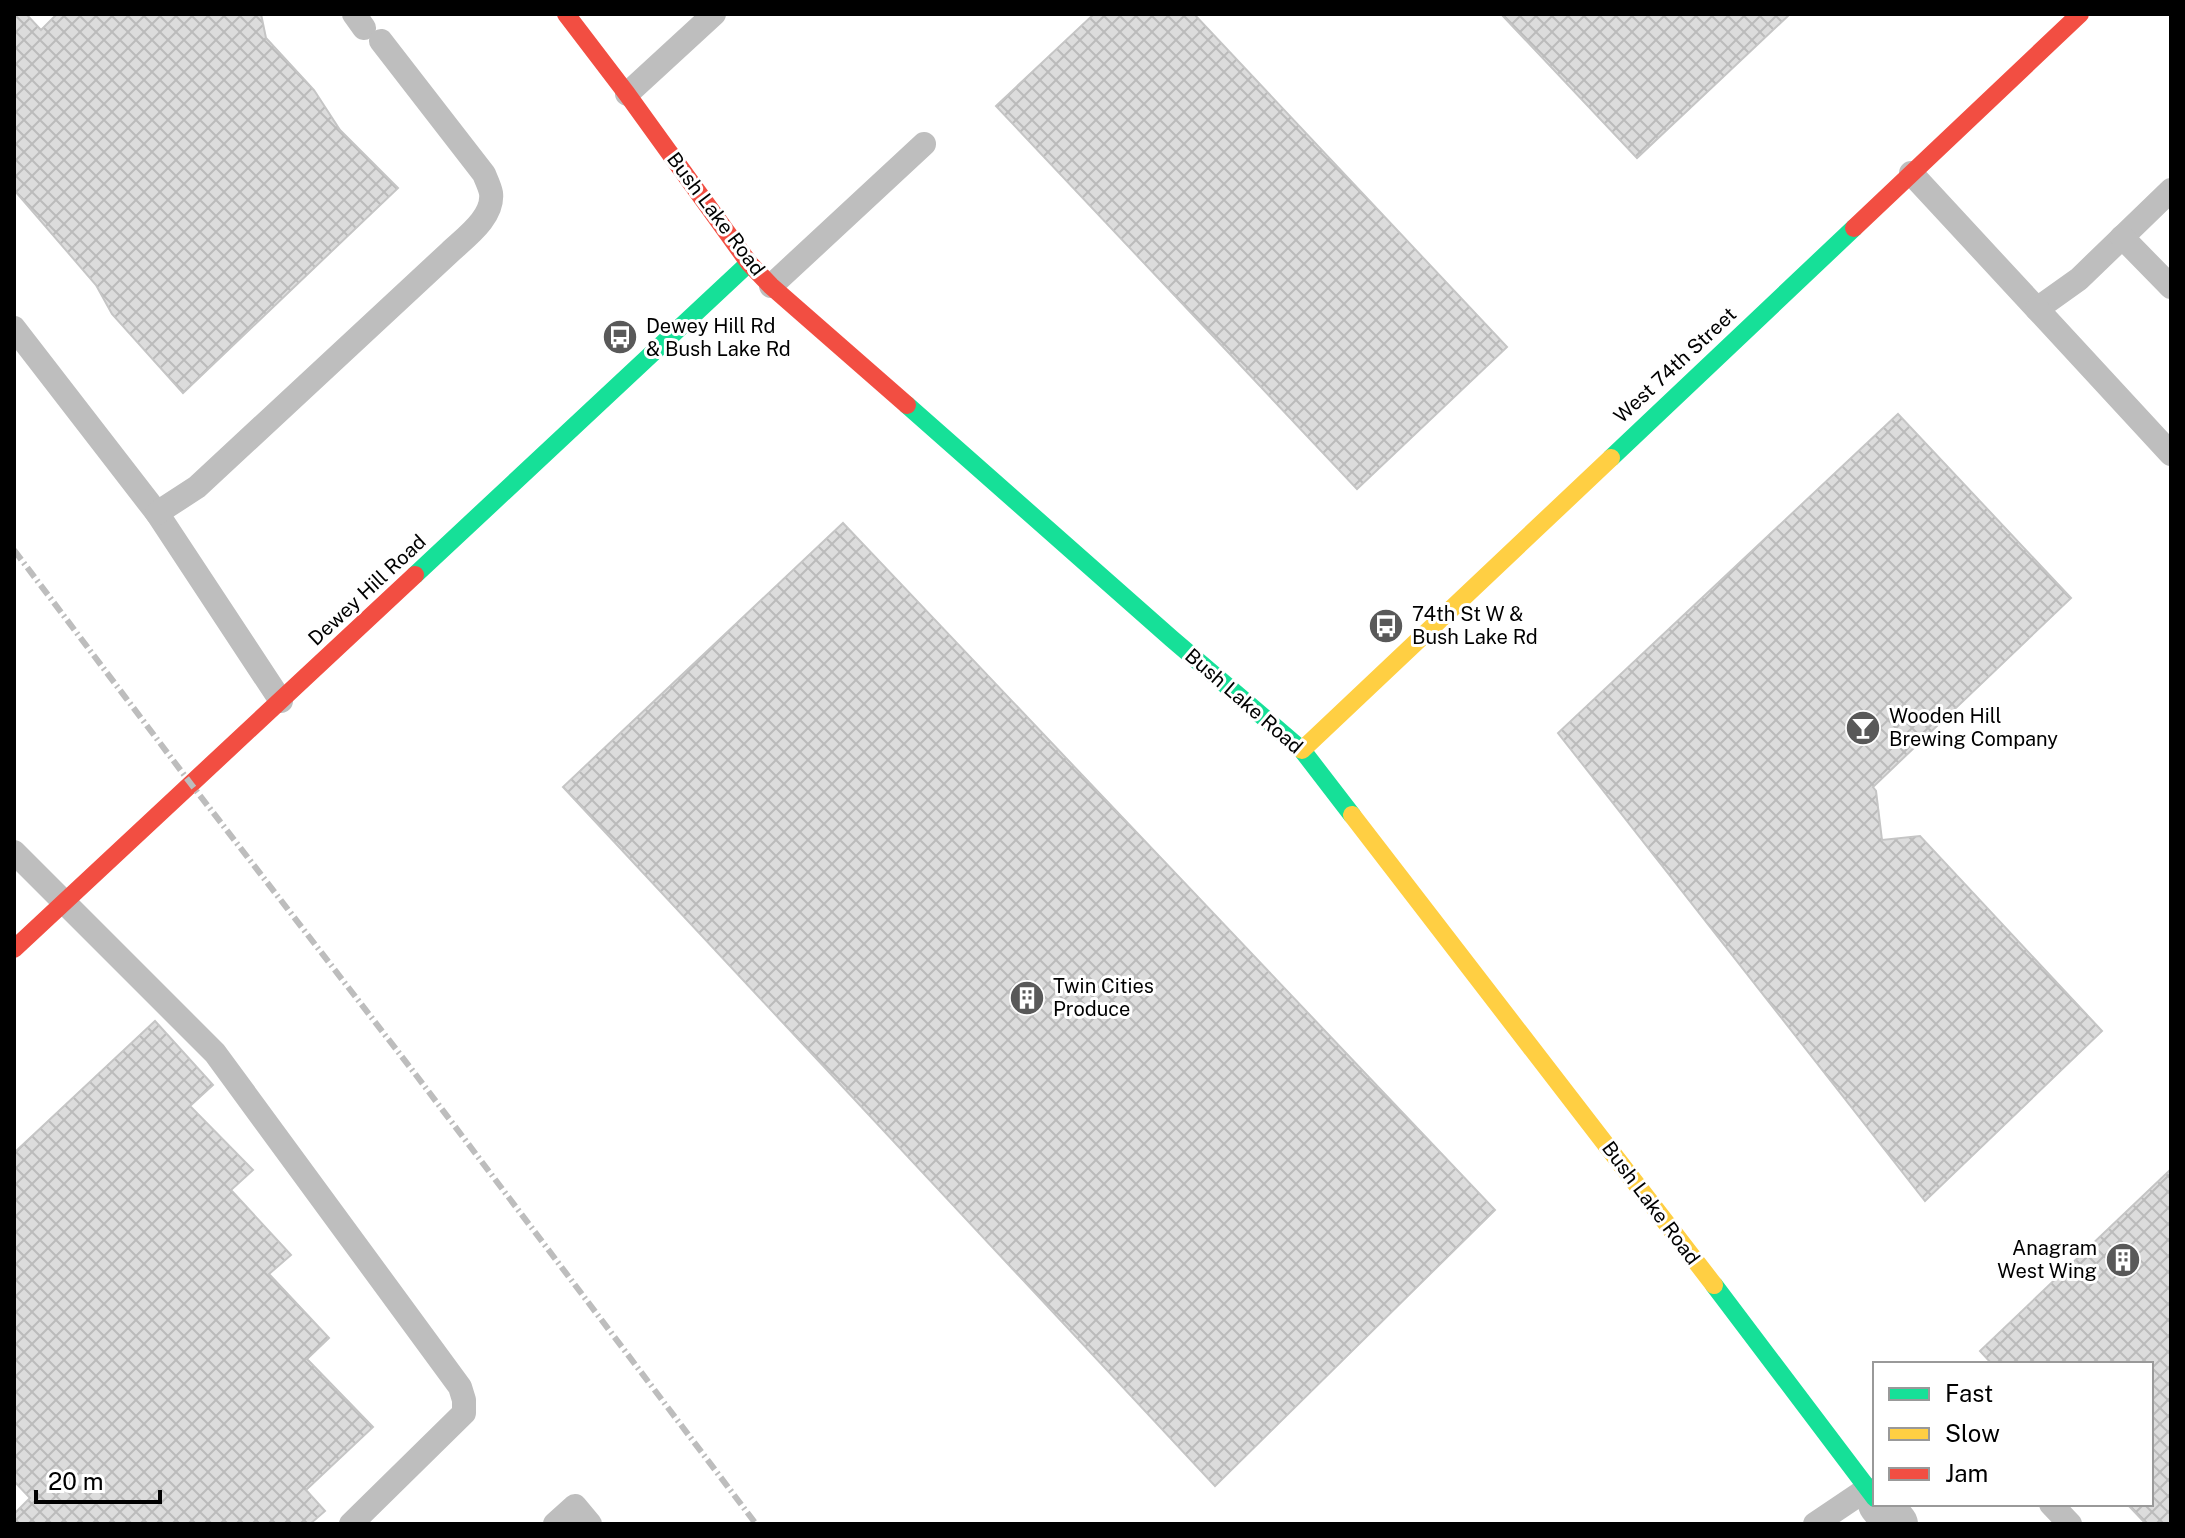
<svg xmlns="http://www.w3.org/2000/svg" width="2185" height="1538" font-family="'Public Sans',sans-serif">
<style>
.building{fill:url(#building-cross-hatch);stroke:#c5c5c5;stroke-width:2}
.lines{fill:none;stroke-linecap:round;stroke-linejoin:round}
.lane{stroke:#bebebe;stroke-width:24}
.street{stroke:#bebebe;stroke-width:44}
.fast{stroke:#16e098;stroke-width:18}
.slow{stroke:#ffcf43;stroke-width:18}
.jam{stroke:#f24e42;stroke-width:18}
.rail{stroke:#bdbdbd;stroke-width:6;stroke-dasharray:12 4 2 4;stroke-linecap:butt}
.labels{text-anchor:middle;stroke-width:6;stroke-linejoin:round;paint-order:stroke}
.street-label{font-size:20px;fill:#000;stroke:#fff}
.poi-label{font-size:20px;fill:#000;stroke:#fff;text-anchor:start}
</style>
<defs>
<pattern id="building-cross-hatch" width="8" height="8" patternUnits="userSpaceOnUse" patternTransform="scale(2)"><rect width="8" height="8" fill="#dcdcdc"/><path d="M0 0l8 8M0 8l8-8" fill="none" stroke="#bbb"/></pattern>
</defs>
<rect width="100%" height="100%" fill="#fff"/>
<!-- building -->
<g class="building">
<path d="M 14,14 L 26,14 L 41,30 L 57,14 L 261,14 L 266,38 L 314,90 L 340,130 L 398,188 L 183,393 L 112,314 L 96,285 L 14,190 Z"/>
<path d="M 1094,14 L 1194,14 L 1507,347 L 1357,489 L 996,106 Z"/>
<path d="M 1501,14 L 1790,14 L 1637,158 Z"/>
<path d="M 1898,414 L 2071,598 L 1873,787 L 1876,791 L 1882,840 L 1920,836 L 2102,1031 L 1925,1201 L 1558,733 Z"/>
<path d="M 843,523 L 1495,1210 L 1215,1486 L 563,787 Z"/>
<path d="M 155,1021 L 213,1085 L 190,1106 L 253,1170 L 231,1190 L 291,1255 L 269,1274 L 329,1338 L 307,1359 L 373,1427 L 306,1490 L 325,1511 L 310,1524 L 14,1523 L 14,1514 L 30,1498 L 14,1481 L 14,1153 Z"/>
<path d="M 2171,1169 L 2171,1524 L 2146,1524 L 2127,1504 L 2151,1504 L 2151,1364 L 1992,1364 L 1980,1351 Z"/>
</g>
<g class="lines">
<!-- lane -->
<g class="lane">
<path d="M 354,14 L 364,28"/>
<path d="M 627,94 L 714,14"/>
<path d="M 1911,173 L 2037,309 L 2079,279 L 2171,190"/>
<path d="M 2122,237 L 2171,287"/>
<path d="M 771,286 L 924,144"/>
<path d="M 2037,309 L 2171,454"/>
<path d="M 14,328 L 157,513 L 281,701"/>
<path d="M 157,513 L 197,487 L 450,252 C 466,237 494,217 491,193 C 490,187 486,179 484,174 L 381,41"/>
<path d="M 14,852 L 215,1053 L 460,1387 L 464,1400 L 464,1413 L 351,1524"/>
<path d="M 2051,1504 L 2070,1524"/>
<path d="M 555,1524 L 575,1506 L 590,1524"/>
<path d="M 1815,1524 L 1867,1489"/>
</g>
<!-- street -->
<path class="street" d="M 1880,1504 L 1896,1524"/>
<!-- fast -->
<g class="fast">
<path d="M 907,405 L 1172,639 L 1302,750 L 1352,815"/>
<path d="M 1611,458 L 1854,228"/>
<path d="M 415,575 L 749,263"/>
<path d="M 1714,1285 L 1875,1498"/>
</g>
<!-- slow -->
<g class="slow">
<path d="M 1302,750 L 1611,458"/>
<path d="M 1352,815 L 1714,1285"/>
</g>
<!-- jam -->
<g class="jam">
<path d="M 566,14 L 627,94 L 749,263 L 771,286 L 907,405"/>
<path d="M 1854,228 L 2080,14"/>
<path d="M 14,949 L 415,575"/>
</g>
<!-- rail -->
<path class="rail" d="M 14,550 L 191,784 L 416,1075 L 756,1524"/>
</g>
<!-- icons -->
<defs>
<g id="bus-disc" transform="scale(1.8)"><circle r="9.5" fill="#595959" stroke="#fff"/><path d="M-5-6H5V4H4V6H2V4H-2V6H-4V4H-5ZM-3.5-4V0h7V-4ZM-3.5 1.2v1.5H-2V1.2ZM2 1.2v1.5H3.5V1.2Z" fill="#fff"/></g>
<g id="bar-disc" transform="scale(1.8)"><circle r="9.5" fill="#595959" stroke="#fff"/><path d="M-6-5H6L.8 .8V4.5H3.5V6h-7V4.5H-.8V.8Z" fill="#fff"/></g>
<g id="building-disc" transform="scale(1.8)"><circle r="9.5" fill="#595959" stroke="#fff"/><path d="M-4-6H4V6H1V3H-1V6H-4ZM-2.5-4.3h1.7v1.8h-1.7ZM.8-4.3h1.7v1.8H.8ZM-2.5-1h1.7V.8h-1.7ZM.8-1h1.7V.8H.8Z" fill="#fff"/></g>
</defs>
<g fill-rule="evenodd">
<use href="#bus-disc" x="620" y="337"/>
<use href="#bus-disc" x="1386" y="626"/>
<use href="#bar-disc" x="1863" y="728"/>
<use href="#building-disc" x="1027" y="998"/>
<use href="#building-disc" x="2123" y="1260"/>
</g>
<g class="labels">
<!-- street labels -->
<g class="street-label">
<text transform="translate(716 214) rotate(53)" y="7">Bush Lake Road</text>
<text transform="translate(1675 365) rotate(-43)" y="7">West 74th Street</text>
<text transform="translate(367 590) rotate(-43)" y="7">Dewey Hill Road</text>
<text transform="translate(1244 701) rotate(41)" y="7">Bush Lake Road</text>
<text transform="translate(1651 1203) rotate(53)" y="7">Bush Lake Road</text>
</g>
<!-- poi labels -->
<g class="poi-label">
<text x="646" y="333">Dewey Hill Rd<tspan x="646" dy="23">&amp; Bush Lake Rd</tspan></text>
<text x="1412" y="621">74th St W &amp;<tspan x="1412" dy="23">Bush Lake Rd</tspan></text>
<text x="1889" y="723">Wooden Hill<tspan x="1889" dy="23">Brewing Company</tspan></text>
<text x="1053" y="993">Twin Cities<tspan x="1053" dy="23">Produce</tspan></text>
<text x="2097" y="1255" text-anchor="end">Anagram<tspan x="2097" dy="23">West Wing</tspan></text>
</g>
</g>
<!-- border -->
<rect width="2185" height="1538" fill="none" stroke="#000000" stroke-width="32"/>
<!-- legend -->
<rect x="1873" y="1362" width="280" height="144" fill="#ffffff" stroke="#999999" stroke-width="2"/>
<rect x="1889" y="1388" width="40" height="12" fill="#16e098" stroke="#999999" stroke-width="2"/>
<text x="1945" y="1402" font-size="24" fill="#000000">Fast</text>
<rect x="1889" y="1428" width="40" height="12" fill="#ffcf43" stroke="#999999" stroke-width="2"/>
<text x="1945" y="1442" font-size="24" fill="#000000">Slow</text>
<rect x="1889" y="1468" width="40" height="12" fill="#f24e42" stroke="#999999" stroke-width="2"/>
<text x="1945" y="1482" font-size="24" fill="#000000">Jam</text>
<!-- scale -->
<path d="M36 1490v12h124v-12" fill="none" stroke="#000000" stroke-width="4"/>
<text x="48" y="1490" font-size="24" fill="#000000" stroke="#ffffff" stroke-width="6" paint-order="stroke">20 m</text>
</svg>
